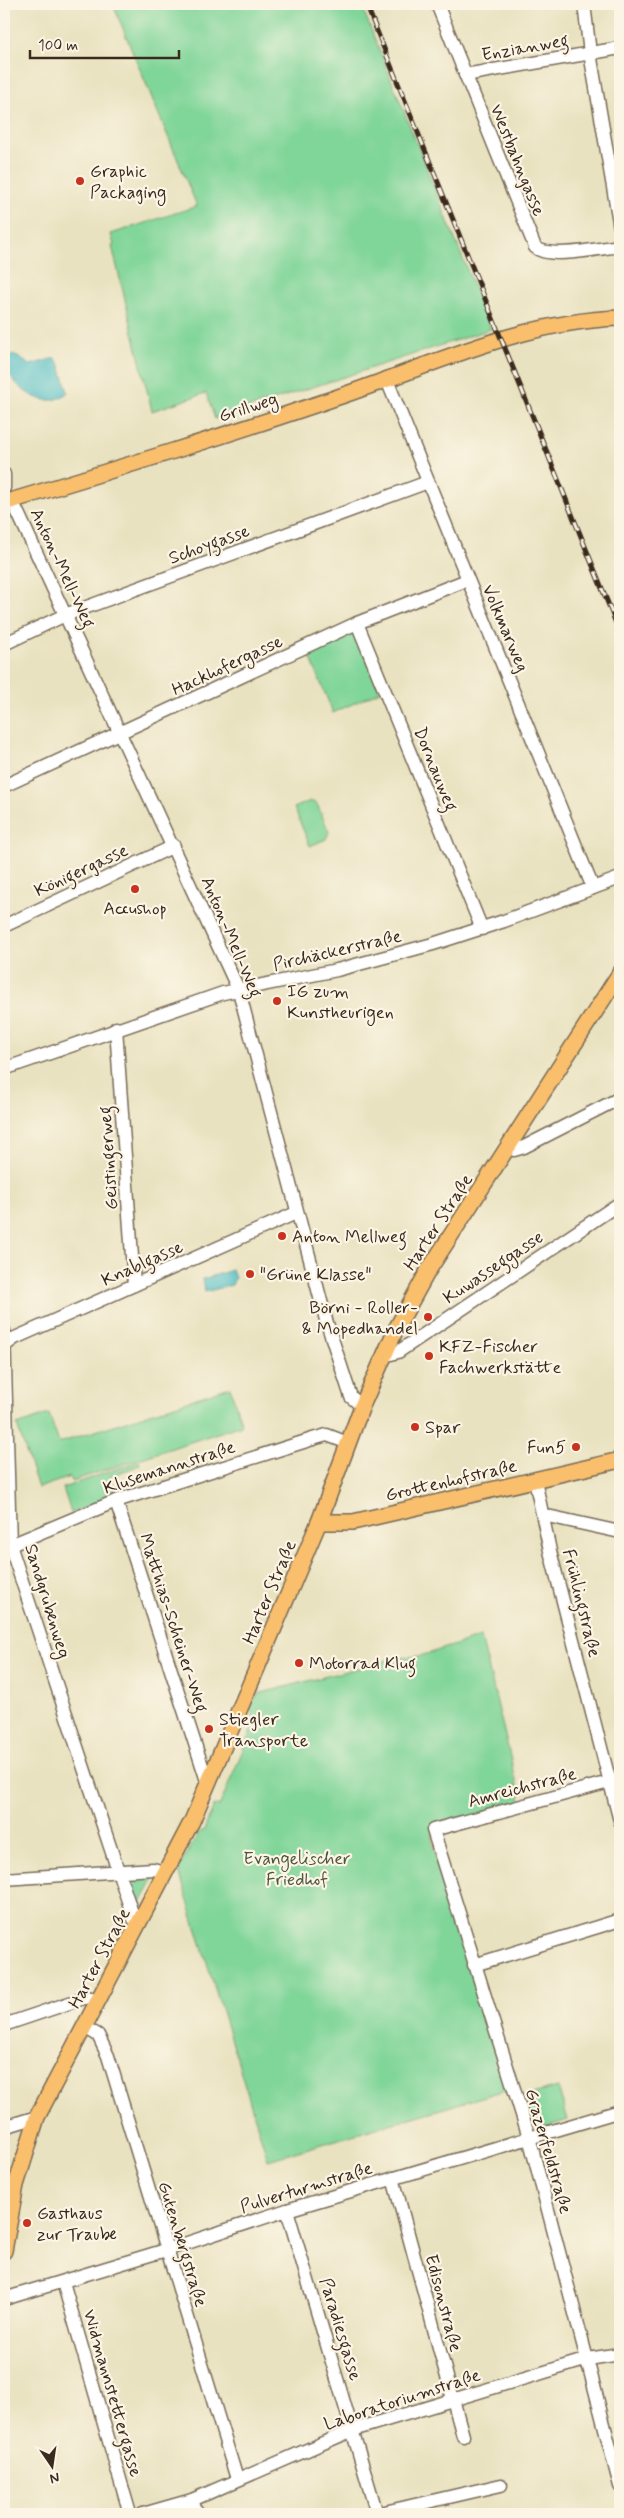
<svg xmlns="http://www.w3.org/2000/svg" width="624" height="2518" font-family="Mynerve,sans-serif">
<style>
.green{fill:#80d599;stroke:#5e805c}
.water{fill:#4ebdc5;stroke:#447472}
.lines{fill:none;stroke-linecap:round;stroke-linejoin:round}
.minor-casing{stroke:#786a57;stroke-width:15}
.major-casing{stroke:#786a57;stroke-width:18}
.minor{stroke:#fff;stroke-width:12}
.major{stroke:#f9bf6d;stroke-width:15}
.rail-casing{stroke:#3b2a1e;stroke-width:5}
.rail{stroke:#fcf5e5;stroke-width:3;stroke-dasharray:9;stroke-linecap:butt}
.poi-dot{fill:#c8321e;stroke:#fcf5e5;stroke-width:2}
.labels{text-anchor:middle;stroke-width:4.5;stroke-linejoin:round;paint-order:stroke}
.street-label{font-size:18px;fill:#3b2a1e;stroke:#fcf5e5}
.poi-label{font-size:18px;fill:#3b2a1e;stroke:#fcf5e5;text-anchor:start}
.park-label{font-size:18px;fill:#4c553d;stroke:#fcf5e5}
</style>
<rect width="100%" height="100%" fill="#fcf5e5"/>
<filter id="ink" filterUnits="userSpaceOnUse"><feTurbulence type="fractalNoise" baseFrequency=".02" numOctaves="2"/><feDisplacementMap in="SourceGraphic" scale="10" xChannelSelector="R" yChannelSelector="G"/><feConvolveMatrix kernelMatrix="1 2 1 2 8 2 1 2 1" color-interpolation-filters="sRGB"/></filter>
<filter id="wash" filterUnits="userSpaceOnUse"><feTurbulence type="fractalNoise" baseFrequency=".0096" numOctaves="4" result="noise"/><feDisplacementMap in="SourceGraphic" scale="20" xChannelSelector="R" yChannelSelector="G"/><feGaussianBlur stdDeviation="1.12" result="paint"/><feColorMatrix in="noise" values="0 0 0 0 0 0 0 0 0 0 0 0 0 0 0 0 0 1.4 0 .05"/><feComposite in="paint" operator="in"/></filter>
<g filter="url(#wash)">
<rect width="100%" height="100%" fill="#e9e2c0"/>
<!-- green -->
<g class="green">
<path d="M 122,4 L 361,4 L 491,329 L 215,419 L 206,393 L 152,411 L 112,246 L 114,245 L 111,234 L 197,206 L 114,7 Z"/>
<path d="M 351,632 L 358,636 L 380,691 L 333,713 L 307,649 Z"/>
<path d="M 310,801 L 317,804 L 329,832 L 326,839 L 310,846 L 294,808 Z"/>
<path d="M 230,1387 L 242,1425 L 72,1481 L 70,1477 L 38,1488 L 17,1425 L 49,1414 L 59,1443 Z"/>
<path d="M 139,1461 L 140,1465 L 110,1476 L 115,1492 L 138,1486 L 139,1488 L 71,1513 L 63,1488 Z"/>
<path d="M 481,1637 L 521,1801 L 431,1835 L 442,1882 L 509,2089 L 268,2160 L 178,1869 L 199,1833 L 204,1830 L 214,1805 L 219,1807 L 255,1721 L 250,1707 L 258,1694 L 396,1658 L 420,1656 Z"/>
<path d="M 136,1873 L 152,1873 L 154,1879 L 137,1910 L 130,1897 Z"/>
<path d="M 558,2087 L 568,2120 L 539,2129 L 534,2127 L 525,2096 Z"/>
</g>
<!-- water -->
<g class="water">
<path d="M 9,354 L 18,357 L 30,365 L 55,358 L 60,365 L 68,392 C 45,416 4,382 4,357 Z"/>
<path d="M 232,1270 L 235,1278 L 232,1285 L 205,1292 L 203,1279 Z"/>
</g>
</g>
<g filter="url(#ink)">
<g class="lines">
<!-- minor casing -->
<g class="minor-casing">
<g id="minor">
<path d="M 437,4 L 535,247 C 549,260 601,248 620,246"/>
<path d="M 584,4 L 590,53 L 620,228"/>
<path d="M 465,75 L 620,48"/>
<path d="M 387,380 L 593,888"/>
<path d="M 4,474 L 4,488"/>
<path d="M 12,500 L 239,991 L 326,1320 L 351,1397 L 362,1406"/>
<path d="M 357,623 L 482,929"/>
<path d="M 4,644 L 65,615 L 428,482"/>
<path d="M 4,786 L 357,623 L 467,580"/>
<path d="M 4,926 L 174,846"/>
<path d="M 116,1028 L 134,1285"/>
<path d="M 4,1069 L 223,993 L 337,970 L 433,944 L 504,921 L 620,878"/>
<path d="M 509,1148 L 514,1150 L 524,1147 L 620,1098"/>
<path d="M 4,1331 L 10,1545 L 134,1919 L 138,1926"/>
<path d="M 4,1346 L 15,1338 L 296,1213"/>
<path d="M 384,1356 L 398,1352 L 620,1203"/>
<path d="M 535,1480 L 550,1551 L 620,1821"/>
<path d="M 116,1501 L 208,1784"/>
<path d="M 543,1515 L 620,1532"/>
<path d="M 6,1547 L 116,1501 L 316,1438 L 327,1435 L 348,1443"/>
<path d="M 620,1779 L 433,1830 L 529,2137 L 620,2486"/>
<path d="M 4,1879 L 153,1869 L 166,1872"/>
<path d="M 474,1965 L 620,1920"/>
<path d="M 4,2025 L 87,1997 L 98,2000"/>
<path d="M 84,2027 L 98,2035 L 108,2056 L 237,2479"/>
<path d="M 4,2127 L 37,2117"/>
<path d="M 393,2178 L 463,2436"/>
<path d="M 287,2210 L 377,2514"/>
<path d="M 63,2282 L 130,2514"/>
<path d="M 4,2299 L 166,2250 L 287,2210 L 620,2111"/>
<path d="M 192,2500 L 197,2514"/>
<path d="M 143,2514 L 192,2500 L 353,2430 L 588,2359 L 620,2354"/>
<path d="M 376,2514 L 501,2485"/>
</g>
</g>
<!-- major casing -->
<g class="major-casing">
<g id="major">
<path d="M 4,503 C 116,469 228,435 338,397 C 430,366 522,321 620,318"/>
<path d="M 319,1522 L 353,1522 L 620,1460"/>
<path d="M 4,2251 L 16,2185 L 37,2117 L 192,1821 L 319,1522 L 362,1406 L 396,1329 L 428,1271 L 620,973"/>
</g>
</g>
<!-- minor -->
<use href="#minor" class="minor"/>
<!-- major -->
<use href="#major" class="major"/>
<!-- rail casing -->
<g class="rail-casing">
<path id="rail" d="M 366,4 L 620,633"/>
</g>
<!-- rail -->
<use href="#rail" class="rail"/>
</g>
</g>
<!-- markers -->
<g class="poi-dot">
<circle cx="80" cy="181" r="5"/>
<circle cx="135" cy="889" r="5"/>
<circle cx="277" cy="1001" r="5"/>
<circle cx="282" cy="1236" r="5"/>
<circle cx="250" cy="1274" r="5"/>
<circle cx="428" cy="1317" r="5"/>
<circle cx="429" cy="1356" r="5"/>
<circle cx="415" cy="1427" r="5"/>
<circle cx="576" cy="1447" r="5"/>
<circle cx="299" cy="1663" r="5"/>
<circle cx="209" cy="1729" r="5"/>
<circle cx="27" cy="2223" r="5"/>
</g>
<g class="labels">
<!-- street labels -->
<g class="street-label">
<text transform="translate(525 47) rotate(-10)" y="6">Enzianweg</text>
<text transform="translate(518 160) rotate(68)" y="6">Westbahngasse</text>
<text transform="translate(248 407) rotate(-18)" y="6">Grillweg</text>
<text transform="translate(209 544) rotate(-20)" y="6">Schoygasse</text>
<text transform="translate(63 568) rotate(65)" y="6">Anton-Mell-Weg</text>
<text transform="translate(506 628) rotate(67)" y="6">Volkmarweg</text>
<text transform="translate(227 665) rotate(-25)" y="6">Hackhofergasse</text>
<text transform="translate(436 769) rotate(68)" y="6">Dornauweg</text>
<text transform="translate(81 870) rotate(-25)" y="6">Königergasse</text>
<text transform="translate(232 937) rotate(67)" y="6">Anton-Mell-Weg</text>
<text transform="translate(337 950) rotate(-13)" y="6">Pirchäckerstraße</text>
<text transform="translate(108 1158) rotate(-94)" y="6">Geistingerweg</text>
<text transform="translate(438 1222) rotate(-57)" y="6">Harter Straße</text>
<text transform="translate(142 1263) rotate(-24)" y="6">Knablgasse</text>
<text transform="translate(493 1267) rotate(-34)" y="6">Kuwasseggasse</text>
<text transform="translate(169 1467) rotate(-18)" y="6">Klusemannstraße</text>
<text transform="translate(451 1480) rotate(-13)" y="6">Grottenhofstraße</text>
<text transform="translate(269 1592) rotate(-67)" y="6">Harter Straße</text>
<text transform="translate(48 1601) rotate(73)" y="6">Sandgrubenweg</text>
<text transform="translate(582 1603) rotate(76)" y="6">Frühlingstraße</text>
<text transform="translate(174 1623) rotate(72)" y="6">Matthias-Scheiner-Weg</text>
<text transform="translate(522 1787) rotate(-15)" y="6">Amreichstraße</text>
<text transform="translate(99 1958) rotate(-62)" y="6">Harter Straße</text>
<text transform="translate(549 2151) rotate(74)" y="6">Grazerfeldstraße</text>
<text transform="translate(306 2187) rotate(-17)" y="6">Pulverturmstraße</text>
<text transform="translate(183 2244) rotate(73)" y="6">Gutenbergstraße</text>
<text transform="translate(444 2303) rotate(75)" y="6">Edisonstraße</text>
<text transform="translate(341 2329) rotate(73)" y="6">Paradiesgasse</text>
<text transform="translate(113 2393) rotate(74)" y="6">Widmannstettergasse</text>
<text transform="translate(402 2399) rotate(-18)" y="6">Laboratoriumstraße</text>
</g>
<!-- poi labels -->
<g class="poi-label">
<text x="90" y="177">Graphic<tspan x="90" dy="21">Packaging</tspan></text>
<text x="135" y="914" text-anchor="middle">Accushop</text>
<text x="287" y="997">IG zum<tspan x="287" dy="21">Kunstheurigen</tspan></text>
<text x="292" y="1242">Anton Mellweg</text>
<text x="260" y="1280">"Grüne Klasse"</text>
<text x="418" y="1313" text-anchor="end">Börni - Roller-<tspan x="418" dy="21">&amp; Mopedhandel</tspan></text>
<text x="439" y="1352">KFZ-Fischer<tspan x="439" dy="21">Fachwerkstätte</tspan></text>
<text x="425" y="1433">Spar</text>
<text x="566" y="1453" text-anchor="end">Fun5</text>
<text x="309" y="1669">Motorrad Klug</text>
<text x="219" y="1725">Stiegler<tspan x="219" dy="21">Transporte</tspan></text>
<text x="37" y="2219">Gasthaus<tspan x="37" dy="21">zur Traube</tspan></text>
</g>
<!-- park labels -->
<g class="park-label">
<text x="297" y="1864">Evangelischer<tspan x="297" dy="21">Friedhof</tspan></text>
</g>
</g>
<!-- margin -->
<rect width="624" height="2518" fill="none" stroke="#fcf5e5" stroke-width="20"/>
<!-- north arrow -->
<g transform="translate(52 2466) rotate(167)" stroke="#fcf5e5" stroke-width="4" paint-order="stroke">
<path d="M0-4L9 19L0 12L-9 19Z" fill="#3b2a1e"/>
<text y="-8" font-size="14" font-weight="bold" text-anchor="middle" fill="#3b2a1e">N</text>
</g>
<!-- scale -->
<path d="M30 50v8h149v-8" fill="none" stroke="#3b2a1e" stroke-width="2.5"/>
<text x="38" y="50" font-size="15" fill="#3b2a1e" stroke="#fcf5e5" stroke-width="4" paint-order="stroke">100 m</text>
</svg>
